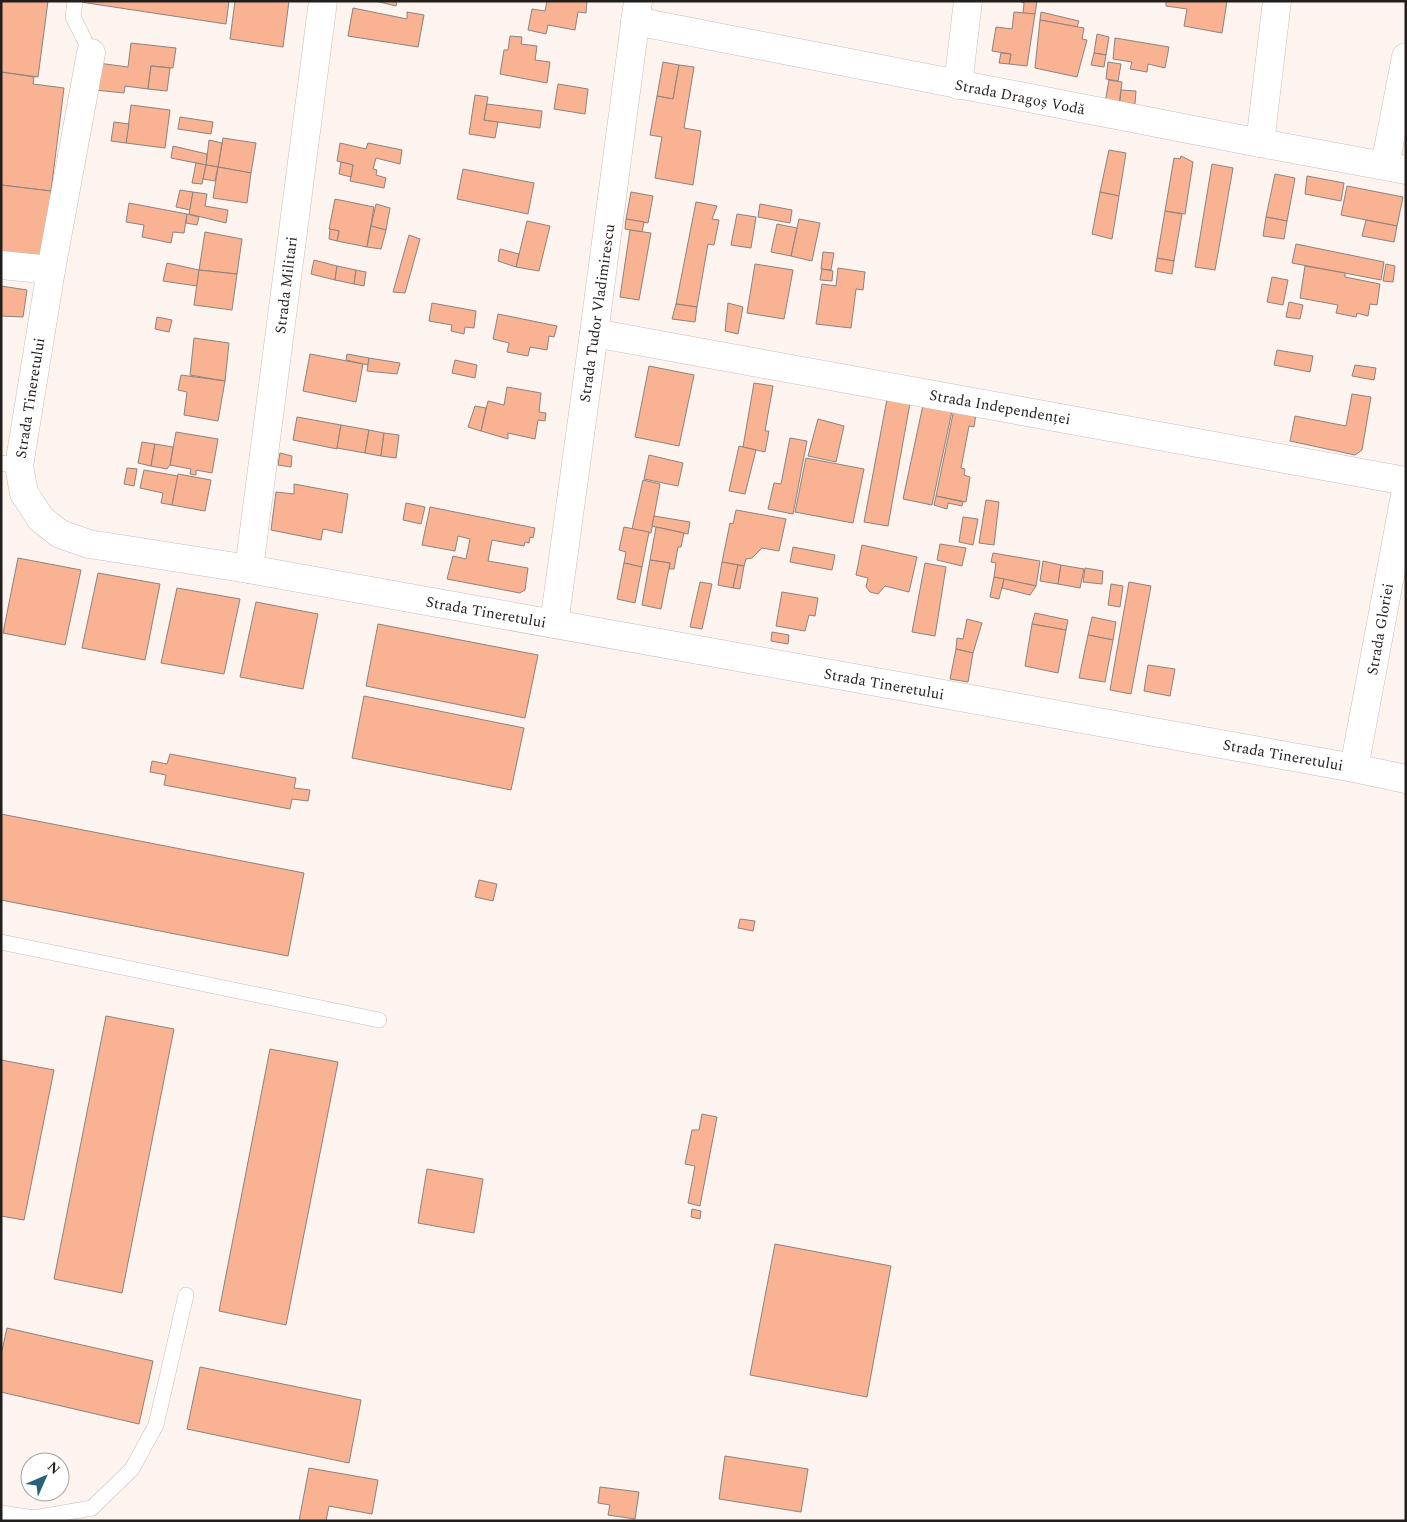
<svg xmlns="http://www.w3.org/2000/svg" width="1407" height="1522" font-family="Spectral,serif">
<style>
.building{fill:#f9b292;stroke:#8d827e}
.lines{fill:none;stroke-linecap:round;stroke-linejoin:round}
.lane-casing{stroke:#c8bdb8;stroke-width:16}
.street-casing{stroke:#c8bdb8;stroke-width:29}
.lane{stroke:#fff;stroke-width:15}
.street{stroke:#fff;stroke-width:28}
.labels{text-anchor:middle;stroke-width:5;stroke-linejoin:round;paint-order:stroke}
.street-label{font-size:15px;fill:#221e1c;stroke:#fff}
</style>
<rect width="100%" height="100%" fill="#fdf4f0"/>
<!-- building -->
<g class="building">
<path d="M 1,1 L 48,1 L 38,77 L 1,72 Z"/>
<path d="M 74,1 L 229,1 L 226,24 Z"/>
<path d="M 235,1 L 289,1 L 283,47 L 230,39 Z"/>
<path d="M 375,1 L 397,1 L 396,6 Z"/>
<path d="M 547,1 L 587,1 L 586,13 L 578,12 L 575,30 L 548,25 L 546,34 L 528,30 L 532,9 L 545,11 Z"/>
<path d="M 1019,1 L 1037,1 L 1035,14 L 1023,13 L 1024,3 Z"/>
<path d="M 1166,1 L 1227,1 L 1222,33 L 1184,26 L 1187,9 L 1166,6 Z"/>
<path d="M 353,8 L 407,19 L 407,12 L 424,15 L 418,47 L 348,36 Z"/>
<path d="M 1014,12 L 1035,14 L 1027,66 L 1009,64 L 1011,54 L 992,51 L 996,27 L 1012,29 Z"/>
<path d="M 1041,12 L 1079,21 L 1077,27 L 1040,20 Z"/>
<path d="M 1040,20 L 1084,28 L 1082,39 L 1087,40 L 1077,77 L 1035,68 Z"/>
<path d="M 1097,34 L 1109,37 L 1106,55 L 1094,53 Z"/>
<path d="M 510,36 L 522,37 L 521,44 L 537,46 L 535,60 L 550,62 L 547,83 L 500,74 L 504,50 L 508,50 Z"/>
<path d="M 1115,38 L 1169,47 L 1165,68 L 1148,64 L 1147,72 L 1130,69 L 1132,62 L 1113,59 Z"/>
<path d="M 131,43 L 176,48 L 173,68 L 151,66 L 148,89 L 125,86 L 124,93 L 95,90 L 98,63 L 128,67 Z"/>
<path d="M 1001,53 L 1011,54 L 1009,64 L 999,63 Z"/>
<path d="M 1094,53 L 1106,55 L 1104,67 L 1091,65 Z"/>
<path d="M 663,62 L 679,65 L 673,99 L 657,96 Z"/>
<path d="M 1108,62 L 1121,64 L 1118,81 L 1106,79 Z"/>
<path d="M 679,65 L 694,67 L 684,128 L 701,131 L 693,185 L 655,178 L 662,137 L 650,135 L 657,96 L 673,99 Z"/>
<path d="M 151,66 L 170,68 L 167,91 L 148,89 Z"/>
<path d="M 1,72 L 34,77 L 33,84 L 64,88 L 51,191 L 1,185 Z"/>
<path d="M 1109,80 L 1122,82 L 1119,105 L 1105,103 Z"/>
<path d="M 558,84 L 588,89 L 585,114 L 554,109 Z"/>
<path d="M 1121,90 L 1136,91 L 1135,104 L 1120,102 Z"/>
<path d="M 475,95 L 488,97 L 484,120 L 498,122 L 495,138 L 469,134 Z"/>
<path d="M 487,104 L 542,111 L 540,128 L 484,120 Z"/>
<path d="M 131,105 L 170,110 L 165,148 L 126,143 Z"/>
<path d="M 180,117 L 213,122 L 211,134 L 178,129 Z"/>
<path d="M 114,122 L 129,124 L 126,143 L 111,141 Z"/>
<path d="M 223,138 L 256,143 L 251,173 L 218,167 Z"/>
<path d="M 209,140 L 222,143 L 218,167 L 206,165 Z"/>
<path d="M 340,143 L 366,149 L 368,143 L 402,150 L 400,164 L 376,158 L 373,169 L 377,170 L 376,175 L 386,178 L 384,188 L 350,181 L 353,165 L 337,161 Z"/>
<path d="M 173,146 L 207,154 L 206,165 L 171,158 Z"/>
<path d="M 1109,150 L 1126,153 L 1119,196 L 1100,192 Z"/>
<path d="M 1181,156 L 1193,162 L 1185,214 L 1165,211 L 1174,158 L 1180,159 Z"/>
<path d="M 341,162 L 353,165 L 351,177 L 339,174 Z"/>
<path d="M 196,163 L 206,165 L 202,184 L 192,183 Z"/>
<path d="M 1212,164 L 1233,168 L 1215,270 L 1195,267 Z"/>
<path d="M 206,165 L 218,167 L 215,181 L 203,179 Z"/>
<path d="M 218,167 L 251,173 L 247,203 L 213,198 Z"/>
<path d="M 463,169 L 534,183 L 528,214 L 457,199 Z"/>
<path d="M 1275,174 L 1295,178 L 1287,221 L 1266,217 Z"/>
<path d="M 1307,176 L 1344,183 L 1341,201 L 1305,194 Z"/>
<path d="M 1,185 L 51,191 L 44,257 L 1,252 Z"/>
<path d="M 1347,186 L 1403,197 L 1397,226 L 1341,215 Z"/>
<path d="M 180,190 L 193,192 L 190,210 L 176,207 Z"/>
<path d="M 193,192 L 207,194 L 205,206 L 228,210 L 226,223 L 189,214 Z"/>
<path d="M 631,192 L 653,196 L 648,223 L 626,219 Z"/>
<path d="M 1100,192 L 1119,196 L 1112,239 L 1092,234 Z"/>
<path d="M 335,199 L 374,207 L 367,247 L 337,241 L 339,231 L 329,229 Z"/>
<path d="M 696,202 L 717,206 L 712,219 L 719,220 L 714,245 L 708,244 L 697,307 L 676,304 Z"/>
<path d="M 129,203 L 187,214 L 184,233 L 173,232 L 171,243 L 142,237 L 144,225 L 126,222 Z"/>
<path d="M 376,204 L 390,208 L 386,230 L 371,226 Z"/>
<path d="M 760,204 L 792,210 L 790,223 L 758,217 Z"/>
<path d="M 1165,211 L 1182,214 L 1174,261 L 1157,258 Z"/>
<path d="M 187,214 L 199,217 L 197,225 L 186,223 Z"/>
<path d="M 737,214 L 756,217 L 751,248 L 731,245 Z"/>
<path d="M 1266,217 L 1287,221 L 1284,239 L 1263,236 Z"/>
<path d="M 626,219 L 644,222 L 642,232 L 625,229 Z"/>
<path d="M 799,219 L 820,223 L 812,261 L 791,256 Z"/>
<path d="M 1366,220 L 1397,226 L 1394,242 L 1362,236 Z"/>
<path d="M 527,221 L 550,226 L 539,271 L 516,267 Z"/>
<path d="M 777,224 L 797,228 L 791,256 L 771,252 Z"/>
<path d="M 371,226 L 386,230 L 381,249 L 367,247 Z"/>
<path d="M 330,229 L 339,231 L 337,241 L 329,239 Z"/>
<path d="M 630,230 L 651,233 L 639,300 L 620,297 Z"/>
<path d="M 205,232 L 242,239 L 237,274 L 199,270 Z"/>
<path d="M 409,235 L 420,239 L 405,293 L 393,292 Z"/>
<path d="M 1296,244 L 1384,262 L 1381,280 L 1292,263 Z"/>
<path d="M 500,249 L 519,254 L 516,267 L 498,261 Z"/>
<path d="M 823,252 L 834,253 L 831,270 L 821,269 Z"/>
<path d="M 1157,258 L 1174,261 L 1172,274 L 1155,271 Z"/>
<path d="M 314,260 L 337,266 L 335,280 L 311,274 Z"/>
<path d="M 167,263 L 199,270 L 197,286 L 163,281 Z"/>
<path d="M 755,264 L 793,270 L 784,319 L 747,313 Z"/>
<path d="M 1386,264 L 1395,266 L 1393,282 L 1383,281 Z"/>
<path d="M 337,266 L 356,270 L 354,284 L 335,280 Z"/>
<path d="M 1305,266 L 1345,273 L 1345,277 L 1380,284 L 1377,305 L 1370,304 L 1368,316 L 1357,313 L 1356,317 L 1336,313 L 1338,305 L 1300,298 Z"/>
<path d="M 838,268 L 865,272 L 863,290 L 856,289 L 851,328 L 816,324 L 822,284 L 836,286 Z"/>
<path d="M 822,269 L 833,271 L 832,281 L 820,280 Z"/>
<path d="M 199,270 L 237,274 L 232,310 L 194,305 Z"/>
<path d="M 356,270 L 366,272 L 364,286 L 354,284 Z"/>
<path d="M 1272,277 L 1288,280 L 1283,305 L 1267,302 Z"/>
<path d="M 1,286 L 27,290 L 23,317 L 1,316 Z"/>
<path d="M 1289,302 L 1303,305 L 1300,319 L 1286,317 Z"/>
<path d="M 432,303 L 476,311 L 474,328 L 465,327 L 464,334 L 451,331 L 452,325 L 429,321 Z"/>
<path d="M 728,303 L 743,307 L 738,334 L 725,331 Z"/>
<path d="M 676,304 L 697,307 L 695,322 L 672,319 Z"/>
<path d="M 498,314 L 557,326 L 554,337 L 549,336 L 547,350 L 530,347 L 528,356 L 507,352 L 509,343 L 493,339 Z"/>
<path d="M 157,317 L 172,320 L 169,332 L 155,329 Z"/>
<path d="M 194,338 L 229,343 L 225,381 L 190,375 Z"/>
<path d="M 1277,350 L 1313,356 L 1310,372 L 1274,365 Z"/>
<path d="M 310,354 L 363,364 L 356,402 L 303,391 Z"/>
<path d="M 347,354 L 369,358 L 368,365 L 346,360 Z"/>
<path d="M 369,358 L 400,363 L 397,374 L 367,371 Z"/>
<path d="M 455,360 L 477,365 L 475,378 L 452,373 Z"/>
<path d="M 1355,365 L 1376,368 L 1374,380 L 1352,376 Z"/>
<path d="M 649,366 L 694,375 L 679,446 L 635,437 Z"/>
<path d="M 181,375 L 225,381 L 218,421 L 184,415 L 187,392 L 178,390 Z"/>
<path d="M 754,383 L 773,386 L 765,431 L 769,431 L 765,452 L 743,447 Z"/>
<path d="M 507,387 L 541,393 L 539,412 L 546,413 L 545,421 L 538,420 L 535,439 L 508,433 L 508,439 L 481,431 L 488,401 L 504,405 Z"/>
<path d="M 1352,394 L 1371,397 L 1362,450 L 1355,455 L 1290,441 L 1295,416 L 1346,426 Z"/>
<path d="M 887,399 L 910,403 L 888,526 L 864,522 Z"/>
<path d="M 923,405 L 952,411 L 932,505 L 903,499 Z"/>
<path d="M 475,406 L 486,408 L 481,431 L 468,427 Z"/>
<path d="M 954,409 L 976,414 L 974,427 L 969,426 L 961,468 L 965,469 L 964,475 L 970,477 L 966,502 L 936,496 Z"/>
<path d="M 297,417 L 341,425 L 337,449 L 293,440 Z"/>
<path d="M 818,419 L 844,426 L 836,462 L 808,456 Z"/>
<path d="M 341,425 L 369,430 L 365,453 L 337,448 Z"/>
<path d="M 369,430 L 384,433 L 381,456 L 365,453 Z"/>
<path d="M 176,432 L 218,439 L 212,473 L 196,470 L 196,475 L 190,474 L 191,469 L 170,465 Z"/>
<path d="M 384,433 L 399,435 L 396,458 L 381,456 Z"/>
<path d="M 790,438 L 807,441 L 793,514 L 768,509 L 774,483 L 781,484 Z"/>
<path d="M 142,442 L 155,444 L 151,466 L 138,463 Z"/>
<path d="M 155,444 L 173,447 L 170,465 L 167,469 L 151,466 Z"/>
<path d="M 739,446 L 756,450 L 745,494 L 729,491 Z"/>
<path d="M 280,453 L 292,456 L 291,467 L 278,465 Z"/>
<path d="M 649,455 L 683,463 L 678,486 L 644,479 Z"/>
<path d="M 806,458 L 864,469 L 853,523 L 795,512 Z"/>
<path d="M 127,468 L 137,469 L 134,486 L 124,484 Z"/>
<path d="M 144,470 L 178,476 L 172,505 L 161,503 L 163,493 L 140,488 Z"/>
<path d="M 178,474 L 211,480 L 205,511 L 172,505 Z"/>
<path d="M 643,480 L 660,484 L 651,533 L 632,529 Z"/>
<path d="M 294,484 L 348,494 L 342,533 L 323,529 L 321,540 L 271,530 L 276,492 L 294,494 Z"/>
<path d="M 936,496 L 963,502 L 962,506 L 948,503 L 947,509 L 934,505 Z"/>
<path d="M 986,500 L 999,502 L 994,545 L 979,543 Z"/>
<path d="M 406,503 L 425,507 L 421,524 L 403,520 Z"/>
<path d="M 430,507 L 535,528 L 533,538 L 530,537 L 529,543 L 525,542 L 524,546 L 492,540 L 488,561 L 528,568 L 525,590 L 520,593 L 447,579 L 453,556 L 466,559 L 470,539 L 458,536 L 455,551 L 422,545 Z"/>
<path d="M 736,510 L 786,519 L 779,551 L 762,548 L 752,558 L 746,559 L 744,566 L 722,562 L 730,523 L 733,524 Z"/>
<path d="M 654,516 L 690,522 L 688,534 L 652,526 Z"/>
<path d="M 963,517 L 978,519 L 973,545 L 959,542 Z"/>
<path d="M 624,527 L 649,532 L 642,567 L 624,563 L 626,552 L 619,550 Z"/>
<path d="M 656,527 L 684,533 L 681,547 L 678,547 L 674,569 L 669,569 L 670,563 L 650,560 Z"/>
<path d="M 940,544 L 966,548 L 962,566 L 937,560 Z"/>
<path d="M 862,545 L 917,557 L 909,592 L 885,586 L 878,594 L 870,592 L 866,587 L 868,578 L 856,575 Z"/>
<path d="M 793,547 L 835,555 L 832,570 L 790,562 Z"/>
<path d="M 993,553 L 1040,561 L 1036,586 L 994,577 L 996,563 L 991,562 Z"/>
<path d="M 18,558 L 81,570 L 65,645 L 3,633 Z"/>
<path d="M 650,560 L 670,563 L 661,609 L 642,605 Z"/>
<path d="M 1043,561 L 1061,565 L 1058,584 L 1040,581 Z"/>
<path d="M 722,562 L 738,565 L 733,588 L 718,585 Z"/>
<path d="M 624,563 L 642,567 L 635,603 L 617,599 Z"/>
<path d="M 925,563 L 946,567 L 935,636 L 912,632 Z"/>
<path d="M 738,565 L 744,566 L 740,589 L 733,588 Z"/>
<path d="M 1061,565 L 1084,569 L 1080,588 L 1058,584 Z"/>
<path d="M 1085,568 L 1103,571 L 1102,584 L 1083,582 Z"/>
<path d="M 98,573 L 160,584 L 145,660 L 82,648 Z"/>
<path d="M 994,577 L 1004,579 L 999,599 L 990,597 Z"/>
<path d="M 1004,579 L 1036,586 L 1030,595 L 1002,588 Z"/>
<path d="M 700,582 L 712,584 L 702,629 L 690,627 Z"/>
<path d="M 1129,582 L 1151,586 L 1131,694 L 1110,690 Z"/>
<path d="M 1111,584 L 1123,586 L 1120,607 L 1108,605 Z"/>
<path d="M 177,588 L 240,599 L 224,674 L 161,663 Z"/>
<path d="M 782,592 L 818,598 L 815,616 L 809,615 L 805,631 L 776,626 Z"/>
<path d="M 256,602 L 318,614 L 303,689 L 240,677 Z"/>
<path d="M 1035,613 L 1068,620 L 1066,630 L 1032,624 Z"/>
<path d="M 1092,617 L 1116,622 L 1113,640 L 1088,635 Z"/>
<path d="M 967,619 L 982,623 L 973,653 L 956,649 L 957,638 L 963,639 Z"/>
<path d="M 378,624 L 538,655 L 525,718 L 366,686 Z"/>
<path d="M 1032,624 L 1066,630 L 1058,673 L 1025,666 Z"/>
<path d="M 772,632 L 789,635 L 788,644 L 771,641 Z"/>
<path d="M 1088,635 L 1113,640 L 1105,682 L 1079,678 Z"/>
<path d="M 956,649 L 973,653 L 968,682 L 950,679 Z"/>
<path d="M 1148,665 L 1175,669 L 1170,696 L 1144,691 Z"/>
<path d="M 364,696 L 524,728 L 511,790 L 352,758 Z"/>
<path d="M 170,754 L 296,778 L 294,788 L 310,790 L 308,801 L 292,799 L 290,809 L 164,785 L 166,775 L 150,772 L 152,761 L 167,764 Z"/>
<path d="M 1,814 L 304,873 L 288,956 L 1,900 Z"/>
<path d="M 479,880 L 497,884 L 493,901 L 475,897 Z"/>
<path d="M 740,919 L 755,921 L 753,931 L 738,928 Z"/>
<path d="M 106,1016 L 174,1029 L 122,1293 L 54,1279 Z"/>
<path d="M 270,1049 L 338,1062 L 286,1325 L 219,1311 Z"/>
<path d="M 1,1060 L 54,1070 L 24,1220 L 1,1216 Z"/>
<path d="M 702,1114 L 717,1117 L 700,1206 L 688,1203 L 695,1166 L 685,1164 L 692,1130 L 699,1130 Z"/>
<path d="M 427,1169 L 483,1179 L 474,1233 L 418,1223 Z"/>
<path d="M 692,1209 L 701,1211 L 700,1219 L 691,1217 Z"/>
<path d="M 775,1244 L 891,1266 L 867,1397 L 750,1375 Z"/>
<path d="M 7,1328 L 153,1361 L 139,1424 L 1,1392 L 1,1355 Z"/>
<path d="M 200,1367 L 361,1400 L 349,1463 L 187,1429 Z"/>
<path d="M 725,1456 L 808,1469 L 801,1512 L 719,1499 Z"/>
<path d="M 309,1468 L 378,1480 L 372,1514 L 329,1506 L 326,1521 L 299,1521 Z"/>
<path d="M 600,1487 L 639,1492 L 635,1519 L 608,1515 L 610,1505 L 598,1503 Z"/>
</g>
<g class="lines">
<!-- lane casing -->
<g class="lane-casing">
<g id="lane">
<path d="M 75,1 L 73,17 L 91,53"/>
<path d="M 1,463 L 19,466"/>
<path d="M 1,942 L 379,1020"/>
<path d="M 1,1513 L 34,1518 L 92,1508 L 132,1469 L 156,1425 L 186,1295"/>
</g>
</g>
<!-- street casing -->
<g class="street-casing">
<g id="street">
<path d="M 635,21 L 1260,143 L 1406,170"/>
<path d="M 91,53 L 51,270 L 19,466 L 24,493 L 41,519 L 60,534 L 89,544 L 249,569 L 1354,768 L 1406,779"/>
<path d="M 958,85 L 968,1"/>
<path d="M 1260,143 L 1277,1"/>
<path d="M 1385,165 L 1406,57"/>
<path d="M 1,265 L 51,270"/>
<path d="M 594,333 L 1406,481"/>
<path d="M 249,569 L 323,1"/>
<path d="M 554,624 L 594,333 L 638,1"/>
<path d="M 1354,768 L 1406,490"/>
</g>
</g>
<!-- lane -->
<use href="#lane" class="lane"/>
<!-- street -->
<use href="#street" class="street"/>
</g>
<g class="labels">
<!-- street labels -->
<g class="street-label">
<text transform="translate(1020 97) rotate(11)" y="5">Strada Dragoș Vodă</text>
<text transform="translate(286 285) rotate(-83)" y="5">Strada Militari</text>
<text transform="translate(597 313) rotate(-82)" y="5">Strada Tudor Vladimirescu</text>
<text transform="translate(30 398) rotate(-81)" y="5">Strada Tineretului</text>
<text transform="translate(1000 407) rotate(10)" y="5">Strada Independenței</text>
<text transform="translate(486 612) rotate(10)" y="5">Strada Tineretului</text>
<text transform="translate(1380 629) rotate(-80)" y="5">Strada Gloriei</text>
<text transform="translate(884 684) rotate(10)" y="5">Strada Tineretului</text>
<text transform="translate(1283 755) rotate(10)" y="5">Strada Tineretului</text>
</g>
</g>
<!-- border -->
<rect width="1407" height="1522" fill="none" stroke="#221e1c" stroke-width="5"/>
<!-- north arrow -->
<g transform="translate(45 1477) rotate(45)"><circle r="24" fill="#ffffff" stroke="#a7a5a4"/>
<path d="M0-4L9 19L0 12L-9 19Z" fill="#246279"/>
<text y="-8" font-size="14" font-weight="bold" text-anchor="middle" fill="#221e1c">N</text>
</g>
</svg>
